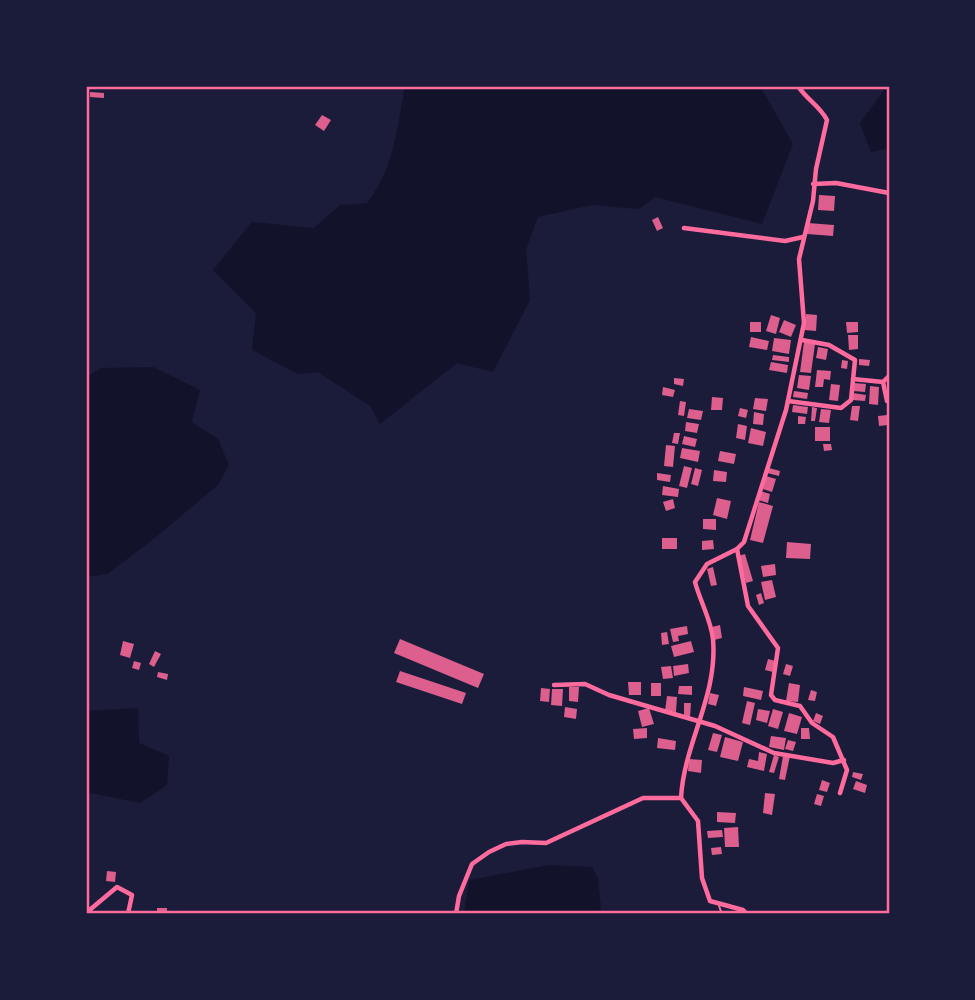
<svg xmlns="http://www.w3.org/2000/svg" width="975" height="1000" font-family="'Alegreya Sans',sans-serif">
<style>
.water{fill:#12122b}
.building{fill:#dd5f8e}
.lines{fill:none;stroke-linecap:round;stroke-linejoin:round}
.service{stroke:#ff6b9d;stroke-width:2}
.minor{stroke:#ff6b9d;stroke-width:4.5}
.neatline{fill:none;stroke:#ff6b9d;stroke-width:2.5}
</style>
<rect width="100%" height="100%" fill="#1b1b3a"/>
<!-- water -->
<g class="water">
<path d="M 405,86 L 760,86 L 793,144 L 762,224 L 655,197 L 639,209 L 592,205 L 538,217 L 526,249 L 530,300 L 493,372 L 457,363 L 380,424 L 370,406 L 318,372 L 298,374 L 252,350 L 256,313 L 213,270 L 252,222 L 314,228 L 340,205 L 367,203 C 394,168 397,129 405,86 Z"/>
<path d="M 887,86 L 889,148 L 871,152 L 860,123 Z"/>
<path d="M 153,367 L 200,390 L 192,422 L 218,439 L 229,465 L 218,485 L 151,541 L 107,574 L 86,577 L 86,377 L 101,368 Z"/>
<path d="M 138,708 L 139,743 L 169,756 L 167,785 L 140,803 L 86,792 L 86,711 Z"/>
<path d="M 549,865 L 592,867 L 598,879 L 601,909 C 588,918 574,907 561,914 L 464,914 L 469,880 Z"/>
</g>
<!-- building -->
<g class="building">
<path d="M 90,92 L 104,93 L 104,98 L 90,97 Z"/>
<path d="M 322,115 L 331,120 L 324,131 L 315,125 Z"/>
<path d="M 819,195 L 835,196 L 834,211 L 818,210 Z"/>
<path d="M 658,217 L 663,228 L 657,231 L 652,220 Z"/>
<path d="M 808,223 L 834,225 L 833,236 L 807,234 Z"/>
<path d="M 806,314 L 817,315 L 816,331 L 804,330 Z"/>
<path d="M 771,315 L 780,318 L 776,334 L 766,331 Z"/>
<path d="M 784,320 L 796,325 L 791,337 L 779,332 Z"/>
<rect x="750" y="322" width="11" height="10"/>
<path d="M 846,322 L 858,322 L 858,332 L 847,333 Z"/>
<path d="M 848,335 L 858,335 L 858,349 L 849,350 Z"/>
<path d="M 751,337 L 769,341 L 767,350 L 749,347 Z"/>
<path d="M 774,338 L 791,340 L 789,354 L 772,351 Z"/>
<path d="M 804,342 L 815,344 L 811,373 L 800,372 Z"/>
<path d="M 818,347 L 828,349 L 826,360 L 816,358 Z"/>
<path d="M 773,355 L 789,357 L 789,362 L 772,360 Z"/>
<path d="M 859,359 L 870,360 L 869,366 L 859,365 Z"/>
<path d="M 842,360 L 848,361 L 847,369 L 841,368 Z"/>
<path d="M 771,362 L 788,365 L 787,373 L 769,370 Z"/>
<path d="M 817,370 L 831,371 L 830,380 L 824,379 L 823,387 L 815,387 Z"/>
<path d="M 799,375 L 811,376 L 809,390 L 797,388 Z"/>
<path d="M 674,378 L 684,379 L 683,386 L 674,384 Z"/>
<path d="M 854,383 L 866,384 L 865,392 L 853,391 Z"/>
<path d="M 831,384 L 840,385 L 838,401 L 829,400 Z"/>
<path d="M 870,386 L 879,387 L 878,405 L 869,404 Z"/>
<path d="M 663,387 L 675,390 L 673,397 L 662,395 Z"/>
<path d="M 794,391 L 808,393 L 807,399 L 793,397 Z"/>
<path d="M 853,393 L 866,395 L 865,401 L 852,400 Z"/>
<path d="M 712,397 L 723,398 L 722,410 L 711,410 Z"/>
<path d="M 755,398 L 768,399 L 766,411 L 753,409 Z"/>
<path d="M 680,401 L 686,402 L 684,416 L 678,415 Z"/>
<path d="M 793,405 L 808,407 L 807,414 L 792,412 Z"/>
<path d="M 852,406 L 860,406 L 858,421 L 850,420 Z"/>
<path d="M 812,407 L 817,408 L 815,421 L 811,421 Z"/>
<path d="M 740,408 L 748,410 L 746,418 L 738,416 Z"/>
<path d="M 689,409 L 703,411 L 701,420 L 687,418 Z"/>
<path d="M 821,409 L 831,410 L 829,423 L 819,422 Z"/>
<path d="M 754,412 L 764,414 L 763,425 L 753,424 Z"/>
<path d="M 887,415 L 888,425 L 879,426 L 878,416 Z"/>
<path d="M 798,416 L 806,417 L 805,424 L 798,424 Z"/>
<path d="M 686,422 L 699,424 L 697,433 L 685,431 Z"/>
<path d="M 738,424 L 747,426 L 745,440 L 736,438 Z"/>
<rect x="815" y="427" width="15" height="14"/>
<path d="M 751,428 L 766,432 L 763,446 L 748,443 Z"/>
<path d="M 674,433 L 680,433 L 678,444 L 672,443 Z"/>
<path d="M 684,436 L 697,439 L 695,447 L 682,444 Z"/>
<path d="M 823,444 L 831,444 L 832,450 L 824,451 Z"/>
<path d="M 666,445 L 675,446 L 673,467 L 664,466 Z"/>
<path d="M 682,448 L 700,451 L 698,462 L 680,458 Z"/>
<path d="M 720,451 L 736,454 L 734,464 L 718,461 Z"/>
<path d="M 684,466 L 692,468 L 687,488 L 679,486 Z"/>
<path d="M 695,468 L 702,470 L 698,486 L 691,484 Z"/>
<path d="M 769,468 L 780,471 L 779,476 L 767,473 Z"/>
<path d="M 714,470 L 727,472 L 726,482 L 713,481 Z"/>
<path d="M 657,473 L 671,475 L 670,482 L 657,480 Z"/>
<path d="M 766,476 L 776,479 L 772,492 L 763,489 Z"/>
<path d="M 663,486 L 679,489 L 678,497 L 662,495 Z"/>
<path d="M 760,491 L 770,494 L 768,503 L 758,500 Z"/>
<path d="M 717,498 L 731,501 L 727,519 L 713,515 Z"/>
<path d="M 673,499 L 675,508 L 666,511 L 663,502 Z"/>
<path d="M 759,502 L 773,506 L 763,543 L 750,540 Z"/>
<path d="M 703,519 L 716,519 L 716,530 L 703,529 Z"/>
<rect x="662" y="538" width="15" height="11"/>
<path d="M 713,540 L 714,549 L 702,550 L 702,541 Z"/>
<path d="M 787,542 L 811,544 L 810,559 L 786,558 Z"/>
<path d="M 745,554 L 753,581 L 746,583 L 738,556 Z"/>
<path d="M 775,564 L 776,575 L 763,577 L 761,566 Z"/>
<path d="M 713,567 L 717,585 L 711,586 L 707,569 Z"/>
<path d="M 772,580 L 776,597 L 765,600 L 761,582 Z"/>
<path d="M 761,593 L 764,603 L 759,605 L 756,595 Z"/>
<path d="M 720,625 L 722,638 L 714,640 L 712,627 Z"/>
<path d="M 687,626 L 688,634 L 678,636 L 679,641 L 673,642 L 670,629 Z"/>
<path d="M 667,632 L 669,644 L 662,645 L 661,633 Z"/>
<path d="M 400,639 L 484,674 L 478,688 L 394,653 Z"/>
<path d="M 123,641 L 134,644 L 130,658 L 120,655 Z"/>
<path d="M 691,641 L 694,652 L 674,657 L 671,646 Z"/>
<path d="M 155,651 L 161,654 L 154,667 L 149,664 Z"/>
<path d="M 768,659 L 776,661 L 773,672 L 765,670 Z"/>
<path d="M 134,661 L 141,663 L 139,670 L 132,668 Z"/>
<path d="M 688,664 L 689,673 L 674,676 L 673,666 Z"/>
<path d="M 786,664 L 793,666 L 790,676 L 783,674 Z"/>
<path d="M 671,666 L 673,678 L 663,679 L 661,667 Z"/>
<path d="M 400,671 L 466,693 L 462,704 L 396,682 Z"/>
<path d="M 158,672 L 168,674 L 167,680 L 157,677 Z"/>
<path d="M 628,682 L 641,682 L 641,695 L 629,695 Z"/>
<rect x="651" y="683" width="10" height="13"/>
<path d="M 789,683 L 800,685 L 798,702 L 786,701 Z"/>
<path d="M 679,686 L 692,686 L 692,695 L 678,694 Z"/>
<path d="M 569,687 L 579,687 L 578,702 L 569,701 Z"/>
<path d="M 744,687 L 763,691 L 761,700 L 743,696 Z"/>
<path d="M 541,688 L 550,689 L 549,702 L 540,701 Z"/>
<path d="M 552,689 L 563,689 L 562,706 L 551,705 Z"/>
<path d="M 811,690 L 817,692 L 815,701 L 808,700 Z"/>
<path d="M 710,693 L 719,695 L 716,706 L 708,704 Z"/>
<path d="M 667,696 L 677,697 L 676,712 L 665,711 Z"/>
<path d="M 747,701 L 755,703 L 750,725 L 742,723 Z"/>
<path d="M 684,703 L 691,703 L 690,717 L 684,717 Z"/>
<path d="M 565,707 L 577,709 L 576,719 L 564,717 Z"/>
<path d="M 649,708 L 654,724 L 642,727 L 638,711 Z"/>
<path d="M 758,709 L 770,711 L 767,723 L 756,720 Z"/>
<path d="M 773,709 L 783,712 L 778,729 L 768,726 Z"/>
<path d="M 789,713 L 802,717 L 797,734 L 784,731 Z"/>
<path d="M 816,713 L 823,716 L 820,724 L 813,721 Z"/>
<path d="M 647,728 L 647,738 L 634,739 L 633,729 Z"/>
<path d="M 801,728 L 809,728 L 810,739 L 801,739 Z"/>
<path d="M 713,733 L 722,735 L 717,752 L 708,750 Z"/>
<path d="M 771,736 L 786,738 L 784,750 L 769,747 Z"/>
<path d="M 725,737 L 743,742 L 738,761 L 720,757 Z"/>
<path d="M 658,738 L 676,741 L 675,750 L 657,748 Z"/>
<path d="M 788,740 L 796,742 L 793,751 L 785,749 Z"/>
<path d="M 759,752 L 767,754 L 764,771 L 747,767 L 749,759 L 758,761 Z"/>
<path d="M 774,755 L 779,757 L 774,773 L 769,772 Z"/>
<path d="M 783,756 L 790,756 L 785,780 L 779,779 Z"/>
<path d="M 689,759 L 702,760 L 701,773 L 688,771 Z"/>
<path d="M 853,772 L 863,774 L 861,780 L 852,777 Z"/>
<path d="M 822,780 L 830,783 L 827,792 L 819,790 Z"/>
<path d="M 856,781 L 867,785 L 865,793 L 853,789 Z"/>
<path d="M 765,793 L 775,794 L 772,815 L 763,813 Z"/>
<path d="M 817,794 L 824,796 L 821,806 L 814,804 Z"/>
<path d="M 717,812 L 736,813 L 735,823 L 717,822 Z"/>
<path d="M 738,827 L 739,847 L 725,847 L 724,828 Z"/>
<path d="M 722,830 L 723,837 L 708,838 L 707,831 Z"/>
<path d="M 721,847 L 722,854 L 712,855 L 711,848 Z"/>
<path d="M 107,871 L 116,872 L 115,882 L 106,881 Z"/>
<rect x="157" y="908" width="10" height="6"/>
</g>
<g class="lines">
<!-- service -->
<path class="service" d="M 719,906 L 722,914"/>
<!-- minor -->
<g class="minor">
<path d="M 813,184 L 836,183 L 889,193"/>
<path d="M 684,228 L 785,241 L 803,237"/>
<path d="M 853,379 L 883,382 L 887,401"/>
<path d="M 883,382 L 889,376"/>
<path d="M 788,401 L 841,408 L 851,400 L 855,360 L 829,345 L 802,340"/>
<path d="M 737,549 L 748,606 L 778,648 L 771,695 L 775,700 L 800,706 L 812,723 L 833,737 L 847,770 L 840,793"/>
<path d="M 554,685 L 585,684 L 609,695 L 715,726 L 774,753 L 833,763 L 844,760"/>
<path d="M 681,798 C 684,743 718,696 713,639 C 711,620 700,601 695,582 L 707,564 L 737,549 L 744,542 L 786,410 L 804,323 L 799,259 L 813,201 L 816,169 L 827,120 C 820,106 807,100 798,86"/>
<path d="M 86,913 L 117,887 L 132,895 L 128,914"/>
<path d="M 456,914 L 459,896 L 472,864 L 489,852 L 506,844 L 522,842 L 546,843 L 643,798 L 681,798 L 698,821 L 702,878 L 710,901 L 743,910 L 747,914"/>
</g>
</g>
<!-- border -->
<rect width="975" height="1000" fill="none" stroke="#1b1b3a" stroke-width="175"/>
<rect x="88" y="88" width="800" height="824" class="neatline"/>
</svg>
